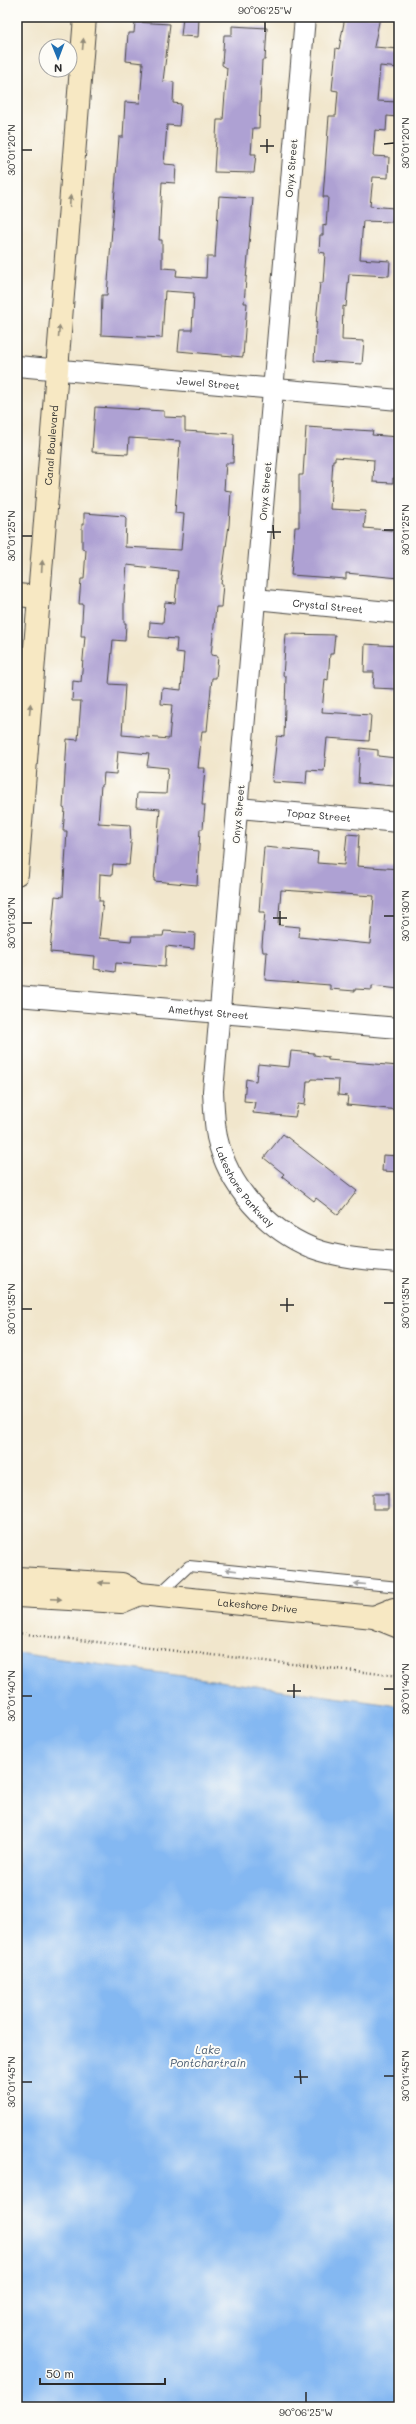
<svg xmlns="http://www.w3.org/2000/svg" width="416" height="2424" font-family="Mali,sans-serif">
<style>
.water{fill:#84b8f2;stroke:#58728e}
.building{fill:#aea1d3;fill-rule:evenodd}
.lines{fill:none;stroke-linecap:round;stroke-linejoin:round}
.lane-casing{stroke:#494743;stroke-width:12}
.street-casing{stroke:#494743;stroke-width:22}
.secondary-casing{stroke:#494743;stroke-width:24}
.path{stroke:#494743;stroke-width:2.5;stroke-dasharray:1 3;stroke-linecap:butt}
.lane{stroke:#fff;stroke-width:10}
.street{stroke:#fff;stroke-width:20}
.secondary{stroke:#f7e8c3;stroke-width:22}
.oneway{fill:#918a77}
.oneway2{fill:#a0a0a0}
.ticks{fill:none;stroke:#2b2b2b;stroke-width:1.5}
.labels{text-anchor:middle;stroke-width:4;stroke-linejoin:round;paint-order:stroke}
.street-label{font-size:10px;fill:#2b2b2b;stroke:#fdfcf7}
.water-label{font-size:11px;font-style:italic;fill:#4a5c71;stroke:#fdfcf7}
.neatline{fill:none;stroke:#2b2b2b;stroke-width:1.5}
.ticks-label{font-size:10px;text-anchor:middle;fill:#2b2b2b}
</style>
<rect width="100%" height="100%" fill="#fdfcf7"/>
<filter id="ink" filterUnits="userSpaceOnUse"><feTurbulence type="fractalNoise" baseFrequency=".025" numOctaves="2"/><feDisplacementMap in="SourceGraphic" scale="8" xChannelSelector="R" yChannelSelector="G"/><feConvolveMatrix kernelMatrix="1 2 1 2 8 2 1 2 1" color-interpolation-filters="sRGB"/></filter>
<filter id="wash" filterUnits="userSpaceOnUse"><feTurbulence type="fractalNoise" baseFrequency=".012" numOctaves="4" result="noise"/><feDisplacementMap in="SourceGraphic" scale="16" xChannelSelector="R" yChannelSelector="G"/><feGaussianBlur stdDeviation="0.9" result="paint"/><feColorMatrix in="noise" values="0 0 0 0 0 0 0 0 0 0 0 0 0 0 0 0 0 1.4 0 .05"/><feComposite in="paint" operator="in"/></filter>
<g filter="url(#wash)">
<rect width="100%" height="100%" fill="#f1e6cc"/>
<!-- water -->
<path class="water" d="M 17,1653 L 399,1706 L 399,2407 L 17,2407 Z"/>
<g id="blocks">
<!-- building -->
<g class="building">
<path d="M 183,17 L 199,18 L 198,37 L 181,36 Z"/>
<path d="M 345,17 L 380,17 L 374,47 L 399,49 L 399,68 L 380,66 L 377,101 L 398,102 L 397,117 L 387,116 L 386,131 L 375,130 L 373,156 L 389,157 L 388,178 L 373,177 L 370,206 L 394,208 L 393,222 L 363,221 L 360,259 L 390,261 L 389,276 L 349,274 L 346,307 L 343,306 L 342,340 L 364,341 L 362,364 L 314,361 L 317,312 L 320,283 L 323,283 L 325,253 L 319,252 L 320,235 L 323,235 L 323,225 L 326,226 L 328,197 L 323,197 L 329,116 L 336,116 L 338,91 L 332,90 L 336,48 L 339,49 Z"/>
<path d="M 135,22 L 170,24 L 163,81 L 174,82 L 173,103 L 181,104 L 179,126 L 167,125 L 164,164 L 176,165 L 175,183 L 162,182 L 159,240 L 162,240 L 162,268 L 177,269 L 176,276 L 206,278 L 207,257 L 215,257 L 219,196 L 253,198 L 244,303 L 247,303 L 243,357 L 178,351 L 180,330 L 192,330 L 194,293 L 165,291 L 162,338 L 101,335 L 102,295 L 107,295 L 119,137 L 123,137 L 125,102 L 140,103 L 143,63 L 126,61 L 128,33 L 134,33 Z"/>
<path d="M 232,26 L 267,28 L 265,60 L 262,60 L 259,128 L 253,128 L 251,154 L 256,154 L 254,173 L 214,172 L 217,120 L 223,120 L 227,68 L 222,65 L 224,35 L 232,35 Z"/>
<path d="M 95,407 L 164,411 L 164,417 L 185,418 L 185,431 L 234,434 L 233,463 L 226,463 L 224,490 L 231,491 L 229,525 L 221,584 L 223,584 L 221,607 L 216,607 L 211,655 L 218,656 L 216,678 L 212,678 L 207,731 L 202,731 L 198,768 L 205,768 L 202,805 L 205,805 L 203,829 L 200,829 L 197,885 L 154,881 L 160,809 L 136,807 L 137,793 L 166,794 L 168,768 L 147,766 L 149,754 L 118,751 L 116,774 L 104,773 L 103,785 L 101,785 L 98,823 L 130,825 L 131,844 L 129,865 L 113,864 L 112,875 L 100,874 L 99,901 L 103,901 L 99,938 L 131,941 L 132,936 L 163,936 L 164,931 L 195,933 L 194,949 L 166,946 L 165,967 L 116,963 L 115,972 L 94,969 L 95,956 L 50,952 L 55,896 L 63,897 L 67,831 L 63,831 L 65,809 L 63,808 L 67,739 L 78,740 L 81,701 L 72,701 L 73,681 L 81,682 L 85,636 L 81,636 L 83,604 L 79,604 L 81,579 L 84,579 L 86,550 L 82,549 L 82,524 L 84,524 L 84,513 L 124,516 L 126,518 L 125,547 L 181,550 L 184,514 L 175,513 L 180,441 L 129,438 L 128,454 L 92,452 ZM 127,565 L 178,571 L 175,603 L 165,602 L 163,623 L 150,622 L 149,637 L 177,639 L 176,652 L 184,653 L 181,690 L 162,688 L 161,704 L 172,705 L 169,739 L 122,735 L 125,685 L 109,684 L 113,640 L 125,641 L 126,623 L 124,623 L 124,602 Z"/>
<path d="M 306,427 L 373,431 L 372,435 L 399,437 L 399,475 L 398,479 L 393,478 L 393,483 L 373,482 L 374,460 L 335,457 L 335,460 L 333,460 L 330,509 L 366,511 L 364,528 L 399,531 L 399,578 L 346,573 L 346,579 L 291,575 L 295,527 L 299,527 L 299,475 L 303,475 Z"/>
<path d="M 286,634 L 335,635 L 333,654 L 330,654 L 328,680 L 325,679 L 322,712 L 371,715 L 369,741 L 327,738 L 324,771 L 307,770 L 306,784 L 272,782 L 277,736 L 284,737 L 286,676 L 283,676 Z"/>
<path d="M 365,644 L 397,646 L 397,689 L 373,688 L 374,672 L 364,672 Z"/>
<path d="M 360,748 L 378,750 L 378,756 L 396,758 L 394,786 L 358,783 Z"/>
<path d="M 347,834 L 359,835 L 357,866 L 399,869 L 399,989 L 372,986 L 372,990 L 355,989 L 355,991 L 330,989 L 330,985 L 265,980 L 267,952 L 263,952 L 262,945 L 265,912 L 259,912 L 264,847 L 318,852 L 317,863 L 344,865 ZM 281,890 L 374,896 L 370,944 L 299,937 L 300,927 L 278,925 Z"/>
<path d="M 291,1051 L 314,1053 L 314,1055 L 328,1057 L 328,1060 L 399,1066 L 399,1110 L 347,1105 L 348,1096 L 338,1095 L 339,1080 L 312,1079 L 311,1081 L 307,1081 L 305,1105 L 298,1104 L 295,1117 L 253,1113 L 255,1102 L 244,1101 L 246,1079 L 256,1081 L 258,1064 L 289,1067 Z"/>
<path d="M 283,1134 L 357,1191 L 338,1215 L 316,1198 L 314,1201 L 282,1176 L 284,1174 L 264,1158 Z"/>
<path d="M 383,1155 L 399,1156 L 399,1172 L 382,1171 Z"/>
<rect x="373" y="1494" width="15" height="15"/>
</g>
</g>
</g>
<g filter="url(#ink)">
<use href="#blocks" fill-opacity="0" stroke="#494743" stroke-width="1"/>
<g class="lines">
<!-- lane casing -->
<g class="lane-casing">
<path id="lane" d="M 158,1595 L 189,1566 L 399,1587"/>
</g>
<!-- street casing -->
<g class="street-casing">
<g id="street">
<path id="s1" d="M 305,17 L 213,1091 C 214,1107 214,1122 217,1137 C 228,1186 266,1229 312,1248 C 338,1258 371,1260 399,1262"/>
<path id="s2" d="M 17,366 L 399,400"/>
<path id="s3" d="M 255,599 L 399,613"/>
<path id="s4" d="M 238,808 L 399,822"/>
<path id="s5" d="M 17,996 L 399,1028"/>
</g>
</g>
<!-- secondary casing -->
<g class="secondary-casing">
<g id="secondary">
<path d="M 17,595 L 39,597"/>
<path id="s6" d="M 17,874 L 85,17"/>
<path id="s7" d="M 17,1578 L 122,1584 L 140,1594 L 374,1617 L 399,1627"/>
<path d="M 17,1596 L 121,1602 L 140,1594"/>
<path d="M 374,1617 L 394,1609 L 399,1609"/>
</g>
</g>
<!-- path -->
<path class="path" d="M 17,1633 L 399,1676"/>
<!-- lane -->
<use href="#lane" class="lane"/>
<!-- street -->
<use href="#street" class="street"/>
<!-- secondary -->
<use href="#secondary" class="secondary"/>
</g>
<!-- one-way arrows -->
<defs><path id="oneway-solid" d="M-6-.8H1V-3.2L6.5 0L1 3.2V.8H-6Z"/></defs>
<g class="oneway">
<use href="#oneway-solid" transform="translate(83 44) rotate(-85)"/>
<use href="#oneway-solid" transform="translate(70 201) rotate(-85)"/>
<use href="#oneway-solid" transform="translate(59 331) rotate(-85)"/>
<use href="#oneway-solid" transform="translate(42 566) rotate(-86)"/>
<use href="#oneway-solid" transform="translate(30 709) rotate(-85)"/>
<use href="#oneway-solid" transform="translate(104 1583) rotate(-177)"/>
<use href="#oneway-solid" transform="translate(56 1599) rotate(3)"/>
</g>
<g class="oneway2">
<use href="#oneway-solid" transform="translate(231 1570) rotate(-173)"/>
<use href="#oneway-solid" transform="translate(360 1584) rotate(-175)"/>
</g>
</g>
<!-- ticks -->
<path class="ticks" d="M 265,22 L 265,32M 267,139 L 267,153M 384,144 L 394,143M 260,146 L 274,146M 22,150 L 32,150M 273,525 L 274,539M 384,530 L 394,530M 267,532 L 281,532M 22,536 L 32,536M 280,911 L 280,925M 384,916 L 394,916M 273,918 L 287,918M 22,923 L 32,923M 287,1298 L 287,1312M 384,1303 L 394,1303M 280,1305 L 294,1305M 22,1309 L 32,1309M 294,1684 L 294,1698M 384,1689 L 394,1689M 287,1691 L 301,1691M 22,1696 L 32,1696M 300,2070 L 301,2084M 384,2076 L 394,2076M 294,2077 L 308,2077M 22,2082 L 32,2082M 306,2392 L 306,2402"/>
<g class="labels">
<!-- street labels -->
<g class="street-label">
<text transform="translate(291 168) rotate(-85)" y="4">Onyx Street</text>
<text dy="4" stroke="none"><textPath href="#s2" startOffset="192">Jewel Street</textPath></text>
<text dy="4" stroke="none"><textPath href="#s6" startOffset="430">Canal Boulevard</textPath></text>
<text transform="translate(265 491) rotate(-85)" y="4">Onyx Street</text>
<text dy="4" stroke="none"><textPath href="#s3" startOffset="73">Crystal Street</textPath></text>
<text transform="translate(238 814) rotate(-85)" y="4">Onyx Street</text>
<text dy="4" stroke="none"><textPath href="#s4" startOffset="81">Topaz Street</textPath></text>
<text dy="4" stroke="none"><textPath href="#s5" startOffset="192">Amethyst Street</textPath></text>
<text dy="4" stroke="none"><textPath href="#s1" startOffset="1182">Lakeshore Parkway</textPath></text>
<text dy="4" stroke="none"><textPath href="#s7" startOffset="244">Lakeshore Drive</textPath></text>
</g>
<!-- water labels -->
<g class="water-label">
<text x="208" y="2054">Lake<tspan x="208" dy="13">Pontchartrain</tspan></text>
</g>
</g>
<!-- margin -->
<rect width="416" height="2424" fill="none" stroke="#fdfcf7" stroke-width="44"/>
<!-- north arrow -->
<g transform="translate(58 58) rotate(179)"><circle r="19" fill="#fdfcf7" stroke="#a9a8a5"/>
<path d="M0-3L7 15L0 10L-7 15Z" fill="#1f6fb2"/>
<text y="-6" font-size="11" font-weight="bold" text-anchor="middle" fill="#2b2b2b">N</text>
</g>
<!-- scale -->
<path d="M40 2378v6h125v-6" fill="none" stroke="#2b2b2b" stroke-width="2"/>
<text x="46" y="2378" font-size="12" fill="#2b2b2b" stroke="#fdfcf7" stroke-width="3" paint-order="stroke">50 m</text>
<rect x="22" y="22" width="372" height="2380" class="neatline"/>
<g class="ticks-label">
<text x="265" y="14">90°06'25"W</text>
<text transform="translate(405 143) rotate(-90)" y="4">30°01'20"N</text>
<text transform="translate(11 150) rotate(-90)" y="4">30°01'20"N</text>
<text transform="translate(405 530) rotate(-90)" y="4">30°01'25"N</text>
<text transform="translate(11 536) rotate(-90)" y="4">30°01'25"N</text>
<text transform="translate(405 916) rotate(-90)" y="4">30°01'30"N</text>
<text transform="translate(11 923) rotate(-90)" y="4">30°01'30"N</text>
<text transform="translate(405 1303) rotate(-90)" y="4">30°01'35"N</text>
<text transform="translate(11 1309) rotate(-90)" y="4">30°01'35"N</text>
<text transform="translate(405 1689) rotate(-90)" y="4">30°01'40"N</text>
<text transform="translate(11 1696) rotate(-90)" y="4">30°01'40"N</text>
<text transform="translate(405 2076) rotate(-90)" y="4">30°01'45"N</text>
<text transform="translate(11 2082) rotate(-90)" y="4">30°01'45"N</text>
<text x="306" y="2416">90°06'25"W</text>
</g>
</svg>
